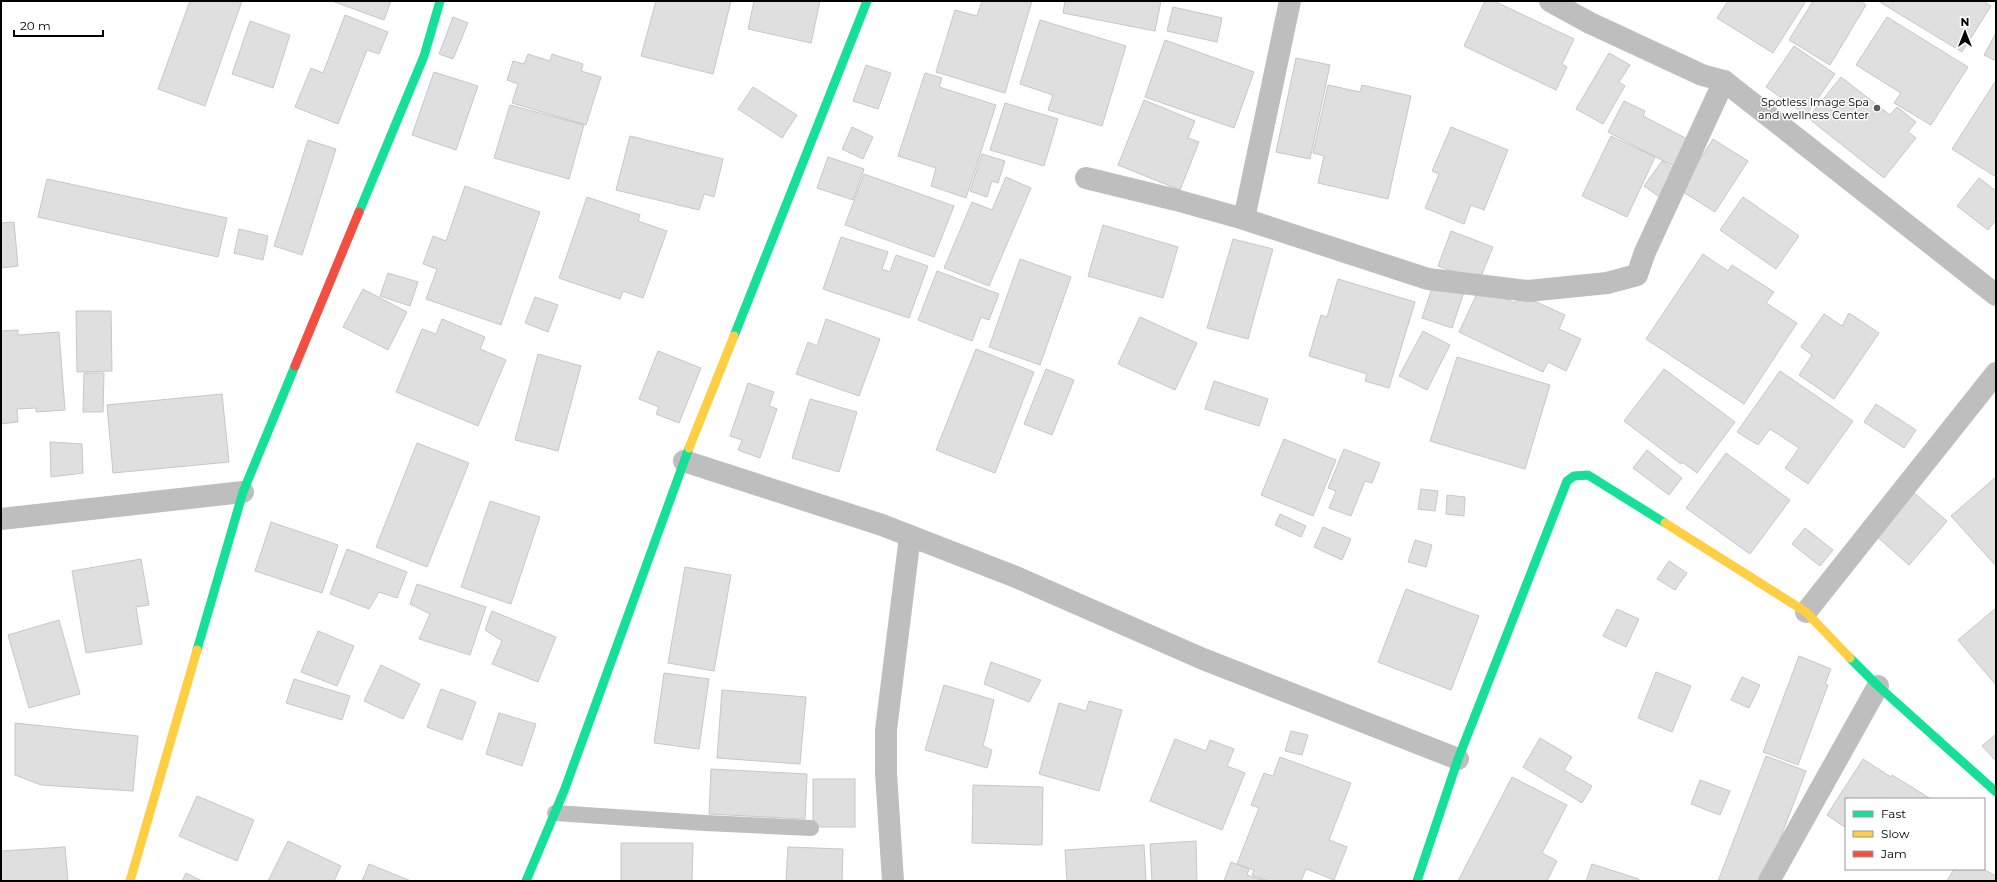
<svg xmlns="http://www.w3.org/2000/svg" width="1997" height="882" font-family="Montserrat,sans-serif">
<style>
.building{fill:#dfdfdf;stroke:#c7c7c7}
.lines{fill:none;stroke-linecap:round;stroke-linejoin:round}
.lane{stroke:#bebebe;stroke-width:16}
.street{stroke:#bebebe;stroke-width:22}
.fast{stroke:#16e098;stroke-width:9}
.slow{stroke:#ffcf43;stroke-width:9}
.jam{stroke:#f24e42;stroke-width:9}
.poi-dot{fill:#595959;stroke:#fff;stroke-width:1.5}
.labels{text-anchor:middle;stroke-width:3;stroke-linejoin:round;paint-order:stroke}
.poi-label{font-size:11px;fill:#000;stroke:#fff;text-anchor:end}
</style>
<rect width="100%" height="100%" fill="#fff"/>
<!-- building -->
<g class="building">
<path d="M 190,1 L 242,1 L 205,106 L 158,89 Z"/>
<path d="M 332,1 L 391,1 L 384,20 Z"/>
<path d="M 656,1 L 731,1 L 713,74 L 641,56 Z"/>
<path d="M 754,1 L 820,1 L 811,43 L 748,29 Z"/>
<path d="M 982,1 L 1032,1 L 1005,93 L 936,72 L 955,10 L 977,16 Z"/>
<path d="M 1065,1 L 1161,1 L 1155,31 L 1063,13 Z"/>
<path d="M 1485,1 L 1494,1 L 1574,39 L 1562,64 L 1567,67 L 1556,90 L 1464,46 Z"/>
<path d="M 1728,1 L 1806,1 L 1773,53 L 1717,18 Z"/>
<path d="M 1813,1 L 1860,1 L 1866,5 L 1830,65 L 1789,40 Z"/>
<path d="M 1878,1 L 1983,1 L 1991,6 L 1962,52 Z"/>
<path d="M 1173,7 L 1222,18 L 1217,42 L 1167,31 Z"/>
<path d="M 345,15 L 388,32 L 379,54 L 367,50 L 338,124 L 295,107 L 311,68 L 323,73 Z"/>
<path d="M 453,17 L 468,23 L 453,59 L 439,54 Z"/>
<path d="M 1887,17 L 1968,67 L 1931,125 L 1894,103 L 1901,93 L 1856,65 Z"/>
<path d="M 1040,20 L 1126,46 L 1102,126 L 1048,110 L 1053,95 L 1020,84 Z"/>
<path d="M 250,21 L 290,35 L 273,88 L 232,74 Z"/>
<path d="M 1996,33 L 1996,61 L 1984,55 Z"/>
<path d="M 1165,40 L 1254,72 L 1234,128 L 1145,97 Z"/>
<path d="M 1794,46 L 1835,74 L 1806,115 L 1766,87 Z"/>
<path d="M 1609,53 L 1630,65 L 1619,82 L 1625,86 L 1603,124 L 1576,109 Z"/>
<path d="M 528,54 L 550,61 L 552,54 L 583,64 L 581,71 L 601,77 L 586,125 L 512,103 L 518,84 L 507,80 L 513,61 L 524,64 Z"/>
<path d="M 1296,58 L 1330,65 L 1310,159 L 1276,152 Z"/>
<path d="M 866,65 L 891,73 L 878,109 L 853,101 Z"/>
<path d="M 434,72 L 478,86 L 456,150 L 412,135 Z"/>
<path d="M 925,73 L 942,78 L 939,87 L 996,105 L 966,198 L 931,186 L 936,168 L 898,156 Z"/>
<path d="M 1841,77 L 1890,115 L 1897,107 L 1916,122 L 1908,132 L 1916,138 L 1884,178 L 1808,118 Z"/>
<path d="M 1995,82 L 1996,83 L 1996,177 L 1952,149 Z"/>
<path d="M 1328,85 L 1360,92 L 1362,85 L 1411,96 L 1388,199 L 1318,183 L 1324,156 L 1313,153 Z"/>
<path d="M 753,87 L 797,115 L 782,138 L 738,109 Z"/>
<path d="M 1144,100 L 1195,121 L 1188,138 L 1199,142 L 1180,190 L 1118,165 Z"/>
<path d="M 1624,101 L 1645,111 L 1643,116 L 1695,143 L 1681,170 L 1608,132 Z"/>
<path d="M 1005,103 L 1058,119 L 1044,166 L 990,150 Z"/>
<path d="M 510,105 L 584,125 L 569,179 L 494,158 Z"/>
<path d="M 852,127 L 873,137 L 863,159 L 842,149 Z"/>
<path d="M 1451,127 L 1508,150 L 1484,210 L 1471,205 L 1464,224 L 1425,208 L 1439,174 L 1432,171 Z"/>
<path d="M 630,136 L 723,159 L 714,197 L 704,194 L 699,210 L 616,190 Z"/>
<path d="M 1611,136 L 1655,157 L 1627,217 L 1582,196 Z"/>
<path d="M 1713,139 L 1748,161 L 1715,212 L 1680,190 Z"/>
<path d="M 308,140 L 336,149 L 302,255 L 274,246 Z"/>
<path d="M 982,154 L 1005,161 L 998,183 L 992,181 L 987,197 L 970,191 Z"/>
<path d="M 828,157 L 864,169 L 853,200 L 817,188 Z"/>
<path d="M 1662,161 L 1679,173 L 1661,198 L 1644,186 Z"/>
<path d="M 864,174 L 954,206 L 934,257 L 845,225 Z"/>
<path d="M 1006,177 L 1031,188 L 989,286 L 944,268 L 972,202 L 992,210 Z"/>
<path d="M 1979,178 L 1996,191 L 1996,220 L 1988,230 L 1957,206 Z"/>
<path d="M 47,179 L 227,218 L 218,257 L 38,217 Z"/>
<path d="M 465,186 L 540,212 L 501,325 L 426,299 L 437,269 L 423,264 L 433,236 L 446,241 Z"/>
<path d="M 587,197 L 640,215 L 638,221 L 667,231 L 643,298 L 623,291 L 620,299 L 559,278 Z"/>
<path d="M 1743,197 L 1799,236 L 1776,269 L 1720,230 Z"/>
<path d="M 14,222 L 18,266 L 1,268 L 1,223 Z"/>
<path d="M 1103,225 L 1178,247 L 1163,298 L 1088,276 Z"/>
<path d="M 239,229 L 268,236 L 263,260 L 234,253 Z"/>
<path d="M 1451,231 L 1493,247 L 1479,281 L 1438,266 Z"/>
<path d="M 841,237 L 888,252 L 882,269 L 890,272 L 896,255 L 928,266 L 909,318 L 823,289 Z"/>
<path d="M 1233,239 L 1273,249 L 1248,339 L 1207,328 Z"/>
<path d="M 1703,254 L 1728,271 L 1732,265 L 1774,292 L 1766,303 L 1797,323 L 1744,404 L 1646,339 Z"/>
<path d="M 1020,259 L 1071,277 L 1040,365 L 989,347 Z"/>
<path d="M 937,271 L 999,294 L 989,320 L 981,317 L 972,341 L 918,320 Z"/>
<path d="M 388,273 L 418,282 L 410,306 L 380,296 Z"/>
<path d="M 1338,279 L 1415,302 L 1389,388 L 1365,381 L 1367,374 L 1309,356 L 1321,315 L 1327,317 Z"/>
<path d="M 1434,282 L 1464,292 L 1452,328 L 1422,318 Z"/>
<path d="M 1480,287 L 1515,303 L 1519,294 L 1565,315 L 1559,329 L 1581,339 L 1566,371 L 1548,362 L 1543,372 L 1459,332 Z"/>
<path d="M 363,289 L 407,312 L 388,350 L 343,327 Z"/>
<path d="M 535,297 L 558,305 L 548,332 L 525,323 Z"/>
<path d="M 76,311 L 111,311 L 112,371 L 77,372 Z"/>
<path d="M 1849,313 L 1879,333 L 1834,399 L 1799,375 L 1812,355 L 1801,347 L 1824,314 L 1842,326 Z"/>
<path d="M 1140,317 L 1197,343 L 1175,390 L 1118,364 Z"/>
<path d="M 442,319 L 485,337 L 480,349 L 506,360 L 478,426 L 396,392 L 422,329 L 436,334 Z"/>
<path d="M 826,319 L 880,339 L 859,396 L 796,374 L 808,342 L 817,346 Z"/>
<path d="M 18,330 L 18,335 L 59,332 L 65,410 L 36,412 L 36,408 L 17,409 L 18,422 L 1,424 L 1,331 Z"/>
<path d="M 1423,331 L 1450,345 L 1427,390 L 1399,376 Z"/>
<path d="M 976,349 L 1034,372 L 995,473 L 936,450 Z"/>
<path d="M 658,351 L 701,368 L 679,423 L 656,414 L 659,407 L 639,399 Z"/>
<path d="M 538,354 L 581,366 L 558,451 L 515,440 Z"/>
<path d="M 1457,357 L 1550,385 L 1525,469 L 1430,441 Z"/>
<path d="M 1046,369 L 1074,380 L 1052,435 L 1024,424 Z"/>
<path d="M 1664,369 L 1735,422 L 1697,473 L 1682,462 L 1681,464 L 1624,421 Z"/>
<path d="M 1780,371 L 1853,421 L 1808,484 L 1785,468 L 1799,448 L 1770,429 L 1758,445 L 1737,432 Z"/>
<path d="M 84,373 L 104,373 L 103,412 L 83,412 Z"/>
<path d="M 1214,381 L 1268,399 L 1259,426 L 1205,409 Z"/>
<path d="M 748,383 L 774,392 L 769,406 L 777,409 L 760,458 L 738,450 L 742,440 L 730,436 Z"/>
<path d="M 222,394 L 229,462 L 113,473 L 107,405 Z"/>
<path d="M 810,399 L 857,412 L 839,472 L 792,458 Z"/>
<path d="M 1876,404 L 1916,430 L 1904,448 L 1864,422 Z"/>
<path d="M 1284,439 L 1336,460 L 1313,516 L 1261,495 Z"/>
<path d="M 50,442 L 82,444 L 83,473 L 51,477 Z"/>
<path d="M 417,443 L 469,463 L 427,567 L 376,547 Z"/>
<path d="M 1344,449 L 1380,463 L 1372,483 L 1365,481 L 1351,516 L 1329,508 L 1336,491 L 1328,488 Z"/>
<path d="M 1647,450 L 1682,478 L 1669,495 L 1633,468 Z"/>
<path d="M 1726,453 L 1790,500 L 1750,554 L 1686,508 Z"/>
<path d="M 1996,477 L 1996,566 L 1951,516 Z"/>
<path d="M 1421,489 L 1438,491 L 1435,511 L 1418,509 Z"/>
<path d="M 1913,492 L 1947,521 L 1909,565 L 1875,535 Z"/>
<path d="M 1447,495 L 1465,497 L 1464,516 L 1446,514 Z"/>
<path d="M 490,501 L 540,517 L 511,604 L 461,587 Z"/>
<path d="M 1280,514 L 1306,526 L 1301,537 L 1275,525 Z"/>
<path d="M 271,522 L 338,545 L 322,593 L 255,571 Z"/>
<path d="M 1323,527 L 1351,539 L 1342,560 L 1314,547 Z"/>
<path d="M 1805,528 L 1833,550 L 1820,566 L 1792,544 Z"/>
<path d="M 1415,540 L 1432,545 L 1426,567 L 1408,562 Z"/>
<path d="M 347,549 L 407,572 L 397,598 L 379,592 L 369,609 L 330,594 Z"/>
<path d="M 141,559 L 149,605 L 136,607 L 142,644 L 86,653 L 72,571 Z"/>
<path d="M 1669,561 L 1687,573 L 1675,590 L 1657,579 Z"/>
<path d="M 685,567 L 731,575 L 714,671 L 668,663 Z"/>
<path d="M 417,584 L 486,607 L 470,655 L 419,639 L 430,614 L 410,604 Z"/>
<path d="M 1406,589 L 1479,616 L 1451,690 L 1378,662 Z"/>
<path d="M 1996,608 L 1996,685 L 1958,640 Z"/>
<path d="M 1617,609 L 1639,619 L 1626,647 L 1603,636 Z"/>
<path d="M 492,611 L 556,637 L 538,682 L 492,664 L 502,641 L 485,630 Z"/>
<path d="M 59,620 L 80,694 L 29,708 L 8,635 Z"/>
<path d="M 318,631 L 354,646 L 337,686 L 301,672 Z"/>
<path d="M 1799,656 L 1831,669 L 1825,684 L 1828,685 L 1798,765 L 1763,752 Z"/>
<path d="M 991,662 L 1041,680 L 1029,702 L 984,684 Z"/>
<path d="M 381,665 L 420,684 L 403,719 L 364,701 Z"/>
<path d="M 1656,672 L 1691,686 L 1672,732 L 1638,718 Z"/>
<path d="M 664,673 L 709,679 L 699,749 L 654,743 Z"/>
<path d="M 1742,677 L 1760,685 L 1749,708 L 1731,700 Z"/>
<path d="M 294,679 L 350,696 L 342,720 L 286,703 Z"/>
<path d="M 944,685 L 994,700 L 983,746 L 992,750 L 987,768 L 925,750 Z"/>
<path d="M 441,689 L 476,702 L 462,740 L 427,727 Z"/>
<path d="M 722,690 L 806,697 L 800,764 L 717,758 Z"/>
<path d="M 1089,701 L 1122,710 L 1099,791 L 1039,774 L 1059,703 L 1086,711 Z"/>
<path d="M 499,713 L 536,724 L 522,766 L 486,754 Z"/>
<path d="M 15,723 L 138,736 L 133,791 L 41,785 L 15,775 Z"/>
<path d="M 1291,731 L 1308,735 L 1302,755 L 1285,751 Z"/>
<path d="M 1996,734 L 1996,761 L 1982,746 Z"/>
<path d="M 1540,738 L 1572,757 L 1564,770 L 1592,786 L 1582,803 L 1523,767 Z"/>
<path d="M 1175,739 L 1206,751 L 1210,740 L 1234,749 L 1227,766 L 1245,773 L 1222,830 L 1150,801 Z"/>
<path d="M 1766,756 L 1806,771 L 1764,881 L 1718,881 Z"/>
<path d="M 1280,757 L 1351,783 L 1329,840 L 1347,847 L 1334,880 L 1306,869 L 1301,881 L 1268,881 L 1252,875 L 1254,870 L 1237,864 L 1259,808 L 1251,805 L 1264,773 L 1273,776 Z"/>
<path d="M 1863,759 L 1891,777 L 1892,775 L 1931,799 L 1846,799 L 1846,828 L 1827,815 Z"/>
<path d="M 711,769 L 807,774 L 805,819 L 709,814 Z"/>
<path d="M 1512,777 L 1567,805 L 1542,853 L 1557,861 L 1547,881 L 1458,881 Z"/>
<rect x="813" y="779" width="42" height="48"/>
<path d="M 1700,780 L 1730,791 L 1720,815 L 1691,804 Z"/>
<path d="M 973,785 L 1043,787 L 1042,845 L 972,843 Z"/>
<path d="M 197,796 L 254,820 L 237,861 L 179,836 Z"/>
<path d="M 288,841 L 341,866 L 334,881 L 268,881 Z"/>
<path d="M 1196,841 L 1197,881 L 1152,881 L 1150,844 Z"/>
<path d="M 621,843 L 693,843 L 692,881 L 621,881 Z"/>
<path d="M 1144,845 L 1146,881 L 1067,881 L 1065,850 Z"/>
<path d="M 65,847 L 68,881 L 1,881 L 1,851 Z"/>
<path d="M 788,847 L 843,849 L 842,881 L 786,881 Z"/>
<path d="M 1231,862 L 1249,869 L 1247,875 L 1265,881 L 1224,881 Z"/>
<path d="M 369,864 L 411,881 L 362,881 Z"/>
<path d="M 1592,864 L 1639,879 L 1639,881 L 1586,881 Z"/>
<path d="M 1954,869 L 1983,869 L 1996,876 L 1996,881 L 1947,881 Z"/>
<path d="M 186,873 L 202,881 L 182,881 Z"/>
</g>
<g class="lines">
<!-- lane -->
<path class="lane" d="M 555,813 L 705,823 L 811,828"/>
<!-- street -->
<g class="street">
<path d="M 1550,1 L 1590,23 L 1702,75 L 1724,81 L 1996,295"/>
<path d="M 1086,178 L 1176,200 L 1244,219 L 1428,279 L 1528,291 L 1607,283 L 1637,275 L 1645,252 L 1724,81"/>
<path d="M 1244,219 L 1290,1"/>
<path d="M 684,461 L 882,525 L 1016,577 L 1203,659 L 1458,759"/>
<path d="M 1,519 L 243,492"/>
<path d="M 1806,612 L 1996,373"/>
<path d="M 893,881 L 886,773 L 886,730 L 910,536"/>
<path d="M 1769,881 L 1878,686"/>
</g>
<!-- fast -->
<g class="fast">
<path d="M 359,212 L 424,56 L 440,1"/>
<path d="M 734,336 L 867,1"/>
<path d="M 197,650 L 243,492 L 295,366"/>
<path d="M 1850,658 L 1878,686 L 1996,792"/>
<path d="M 526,881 L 564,791 L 689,448"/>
<path d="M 1417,881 L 1458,759 L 1567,481 L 1574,476 L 1588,475 L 1665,523"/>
</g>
<!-- slow -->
<g class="slow">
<path d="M 689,448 L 734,336"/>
<path d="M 1665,523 L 1806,612 L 1850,658"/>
<path d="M 130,881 L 197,650"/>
</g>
<!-- jam -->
<path class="jam" d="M 295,366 L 359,212"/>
</g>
<!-- markers -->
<circle class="poi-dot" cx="1877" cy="108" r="4"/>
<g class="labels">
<!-- poi labels -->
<g class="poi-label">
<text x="1869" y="106">Spotless Image Spa<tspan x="1869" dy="13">and wellness Center</tspan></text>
</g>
</g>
<!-- border -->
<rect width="1997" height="882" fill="none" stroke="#000000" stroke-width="4"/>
<!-- legend -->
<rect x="1845" y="798" width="140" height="72" fill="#ffffff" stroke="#999999"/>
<rect x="1853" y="811" width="20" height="6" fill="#16e098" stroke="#999999"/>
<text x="1881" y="818" font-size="12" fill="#000000">Fast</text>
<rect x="1853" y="831" width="20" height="6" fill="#ffcf43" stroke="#999999"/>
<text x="1881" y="838" font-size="12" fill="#000000">Slow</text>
<rect x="1853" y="851" width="20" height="6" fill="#f24e42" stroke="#999999"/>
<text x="1881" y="858" font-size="12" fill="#000000">Jam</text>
<!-- north arrow -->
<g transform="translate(1965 32)" stroke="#ffffff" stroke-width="3" paint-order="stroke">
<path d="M0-3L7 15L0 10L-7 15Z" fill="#000000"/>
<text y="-6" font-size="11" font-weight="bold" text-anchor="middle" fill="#000000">N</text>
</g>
<!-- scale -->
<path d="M14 30v6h89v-6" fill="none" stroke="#000000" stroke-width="2"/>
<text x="20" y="30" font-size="12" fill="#000000" stroke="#ffffff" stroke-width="3" paint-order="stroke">20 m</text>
</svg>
